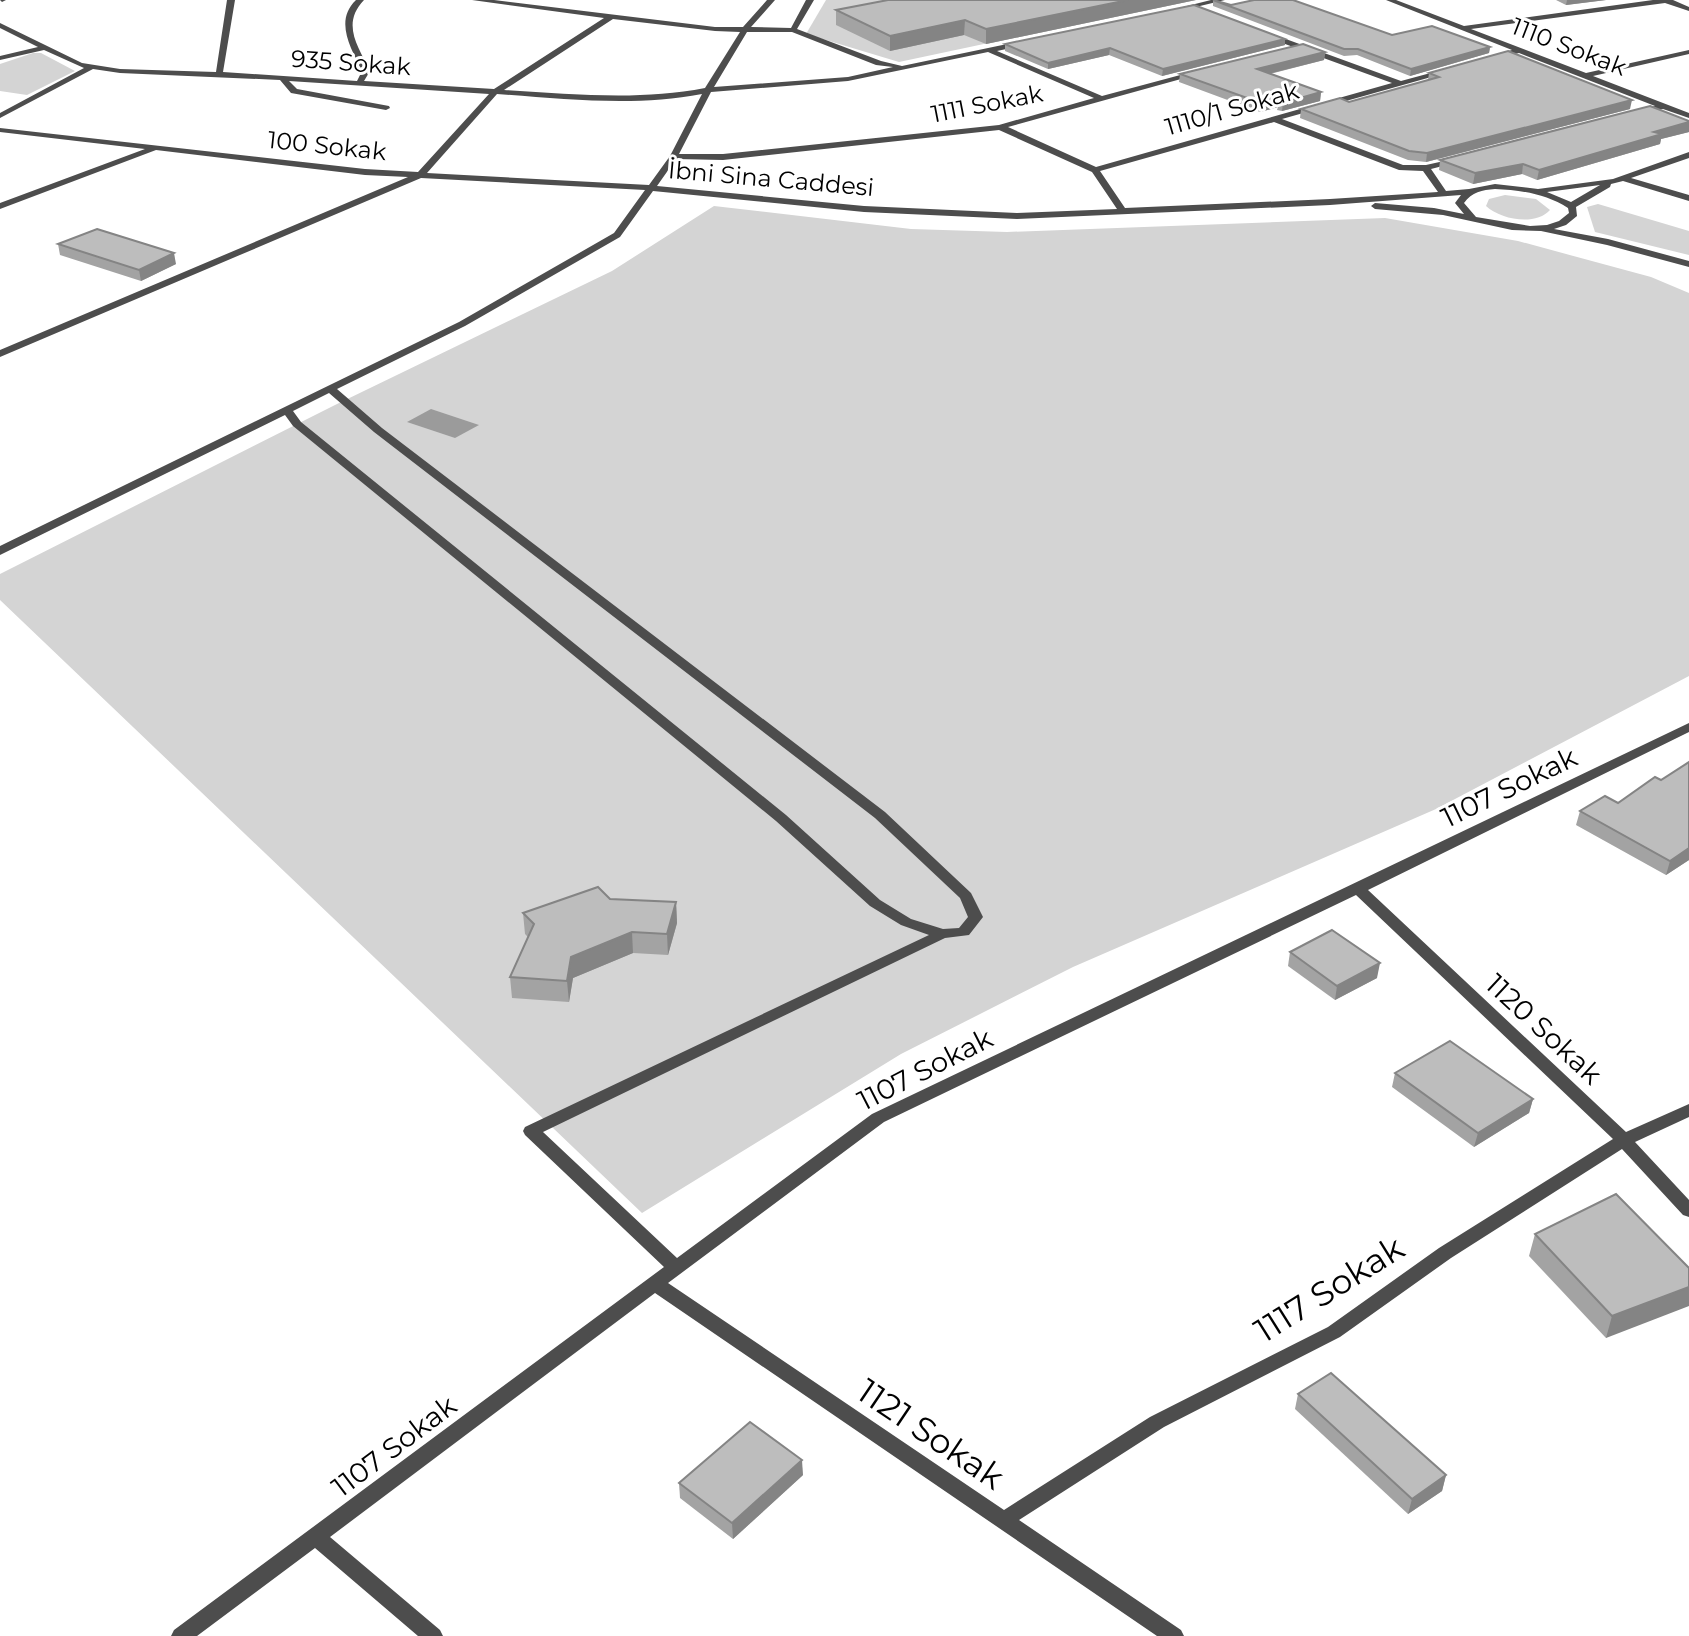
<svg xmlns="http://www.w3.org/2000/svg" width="1689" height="1636" font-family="Montserrat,sans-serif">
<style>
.green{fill:#d4d4d4}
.water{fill:#9b9b9b}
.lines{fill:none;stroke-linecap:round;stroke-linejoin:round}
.minor{fill:#4d4d4d;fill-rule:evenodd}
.wall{fill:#a3a3a3}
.shaded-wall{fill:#848484}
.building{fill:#bdbdbd;stroke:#848484;stroke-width:2}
.labels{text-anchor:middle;stroke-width:6;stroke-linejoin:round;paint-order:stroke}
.far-street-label{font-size:24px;fill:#000;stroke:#fff}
.street-label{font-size:28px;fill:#000;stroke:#fff}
.near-street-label{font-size:34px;fill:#000;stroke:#fff}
</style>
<rect width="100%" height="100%" fill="#fff"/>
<!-- green -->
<g class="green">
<path d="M 826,0 L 1190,0 L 899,62 L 806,34 Z"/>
<path d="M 33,53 L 41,53 L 75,71 L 27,95 L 0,91 L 0,64 Z"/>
<path d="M 1505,195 L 1536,199 L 1550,210 C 1536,226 1501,220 1486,206 L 1489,199 Z"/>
<path d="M 1598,204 L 1689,231 L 1689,255 L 1595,232 L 1587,207 Z"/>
<path d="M 714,206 L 911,229 L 1007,232 L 1385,218 L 1518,241 L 1651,277 L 1689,293 L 1689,676 L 1436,809 L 1073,967 L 901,1054 L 642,1213 L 0,600 L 0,574 L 335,405 L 612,271 Z"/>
</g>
<!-- water -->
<path class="water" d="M 431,409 L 479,425 L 455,438 L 407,422 Z"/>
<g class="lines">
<!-- minor -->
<g class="minor">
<path d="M 0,0 L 6,0 L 2,2 Z"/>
<path d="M 227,0 L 235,0 L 223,72 L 357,81 L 362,71 C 351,48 334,21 356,0 L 364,0 C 341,24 358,46 370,71 L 364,81 L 494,89 L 604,18 L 472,0 L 494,0 L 715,27 L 743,27 L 767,0 L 775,0 L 751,27 L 791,28 L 806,0 L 814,0 L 797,29 L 881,61 L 902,66 L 1022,41 L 1026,43 L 1025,45 L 997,51 L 1102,96 L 1199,70 L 1199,74 L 1008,127 L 1096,167 L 1392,83 L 1266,37 L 1265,35 L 1269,33 L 1401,81 L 1449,68 L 1449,72 L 1282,119 L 1403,165 L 1426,165 L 1462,157 L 1462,161 L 1431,169 L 1446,191 L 1469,189 L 1495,184 L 1538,189 L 1613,179 L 1689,152 L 1689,158 L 1631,178 L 1689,195 L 1689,201 L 1623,181 L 1611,184 L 1610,187 L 1576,207 L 1577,216 L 1566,225 L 1554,229 L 1608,239 L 1689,261 L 1689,267 L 1607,245 L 1541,231 L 1512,230 L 1443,215 L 1375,209 L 1371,206 L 1375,203 L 1434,208 L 1464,214 L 1455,203 L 1461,195 L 1330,205 L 1017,219 L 864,212 L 653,191 L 620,237 L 465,326 L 337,389 L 382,428 L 885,812 L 971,893 L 983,917 L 969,935 L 945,938 L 543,1132 L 677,1258 L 872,1114 L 1689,723 L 1689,732 L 1368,890 L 1626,1132 L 1689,1104 L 1689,1117 L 1635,1142 L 1689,1200 L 1689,1217 L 1683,1215 L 1622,1149 L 1451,1258 L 1340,1337 L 1164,1427 L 1019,1520 L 1181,1630 L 1184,1636 L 1157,1636 L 655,1293 L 330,1537 L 440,1630 L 443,1636 L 418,1636 L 315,1548 L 197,1636 L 171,1636 L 174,1630 L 664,1267 L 525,1135 L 523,1131 L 525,1127 L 929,935 L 901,925 L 870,906 L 776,821 L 293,426 L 285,415 L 0,555 L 0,546 L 459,322 L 614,233 L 645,190 L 421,178 L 0,357 L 0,350 L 408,177 L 365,175 L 156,150 L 0,209 L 0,203 L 145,149 L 0,132 L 0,128 L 365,169 L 418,172 L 489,94 L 289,81 L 297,89 L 389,106 L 390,108 L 386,110 L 291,93 L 280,80 L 120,73 L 93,69 L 0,118 L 0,113 L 84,68 L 44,50 L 0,60 L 0,56 L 38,47 L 0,28 L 0,23 L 82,63 L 120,69 L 216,72 ZM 613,19 L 715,31 L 740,32 L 705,88 C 639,101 571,94 504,90 ZM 747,32 L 792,32 L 876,65 L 893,67 L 848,77 L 714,87 ZM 988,52 L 1094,98 L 999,125 L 723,154 L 679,154 L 711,92 L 848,81 ZM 702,94 L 670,156 L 649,185 L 427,173 L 497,94 C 565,99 635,107 702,94 ZM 1274,122 L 1399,170 L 1423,171 L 1438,192 L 1330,199 L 1125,208 L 1100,171 ZM 999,130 L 1092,172 L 1117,209 L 1017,213 L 864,206 L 657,186 L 676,159 L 723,160 ZM 1600,185 L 1571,202 L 1547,192 ZM 1495,189 C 1521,190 1546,194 1568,208 L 1569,213 L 1559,221 L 1547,225 L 1530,226 L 1476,217 L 1464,203 C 1472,192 1482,190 1495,189 ZM 329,393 L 374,432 L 875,818 L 960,898 L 968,917 L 959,928 L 943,929 L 911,919 L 880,900 L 786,815 L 301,422 L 293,411 ZM 1356,895 L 1613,1139 L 1439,1248 L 1328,1327 L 1150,1417 L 1004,1510 L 668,1283 L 884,1122 Z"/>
<path d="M 1211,0 L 1225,0 L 1179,11 L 1175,9 Z"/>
<path d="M 1386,0 L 1396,0 L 1464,26 L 1653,0 L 1673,0 L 1689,7 L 1689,11 L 1665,3 L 1471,29 L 1586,73 L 1689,50 L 1689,54 L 1593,76 L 1689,113 L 1689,118 L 1663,109 L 1634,115 L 1634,111 L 1655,106 L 1519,53 L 1490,60 L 1490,56 L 1512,50 Z"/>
</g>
</g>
<!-- wall -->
<g class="wall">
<path d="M 1196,0 L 986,44 L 964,35 L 890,51 L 836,25 L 836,10 Z"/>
<path d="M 1213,0 L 1231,5 L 1392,35 L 1490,47 L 1489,53 L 1410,76 L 1357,55 L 1344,56 L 1213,6 Z"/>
<path d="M 1556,0 L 1606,0 L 1566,5 Z"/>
<path d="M 1285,39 L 1285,45 L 1162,76 L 1109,55 L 1048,69 L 1005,51 L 1005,44 Z"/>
<path d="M 1325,52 L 1324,60 L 1270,74 L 1321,92 L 1320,101 L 1282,111 L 1277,110 L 1278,107 L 1260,112 L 1179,82 L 1180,74 Z"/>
<path d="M 1429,73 L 1630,109 L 1426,162 L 1408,160 L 1300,118 L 1301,109 L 1349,102 L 1428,80 Z"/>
<path d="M 1689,121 L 1689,132 L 1661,139 L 1660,144 L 1537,180 L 1522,174 L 1473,184 L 1439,170 L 1440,160 Z"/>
<path d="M 58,244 L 176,264 L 141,281 L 60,255 Z"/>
<path d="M 1689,762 L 1689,860 L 1666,875 L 1576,825 L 1580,811 L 1618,803 L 1661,780 Z"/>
<path d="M 610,899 L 676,902 L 677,923 L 668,955 L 633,953 L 573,978 L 569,1002 L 512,998 L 510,977 L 528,937 L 525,934 L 523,913 Z"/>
<path d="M 1290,952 L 1377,978 L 1335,1000 L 1288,966 Z"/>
<path d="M 1395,1073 L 1533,1099 L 1529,1113 L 1474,1147 L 1392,1087 Z"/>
<path d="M 1535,1234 L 1689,1268 L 1606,1338 L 1529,1256 Z"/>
<path d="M 1298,1394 L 1446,1475 L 1442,1491 L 1408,1514 L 1295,1409 Z"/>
<path d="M 803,1475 L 733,1539 L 680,1498 L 679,1483 Z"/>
</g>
<!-- shaded-wall -->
<g class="shaded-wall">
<path d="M 1128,0 L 1196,0 L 986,44 L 986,29 Z"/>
<path d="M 1567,0 L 1606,0 L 1566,5 Z"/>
<path d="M 965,20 L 964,35 L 890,51 L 890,36 Z"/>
<path d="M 1285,39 L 1285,45 L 1162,76 L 1163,69 Z"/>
<path d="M 1490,47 L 1489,53 L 1410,76 L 1411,69 Z"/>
<path d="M 1110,48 L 1109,55 L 1048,69 L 1048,63 Z"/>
<path d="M 1325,52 L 1324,60 L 1256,77 L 1257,69 Z"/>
<path d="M 1321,92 L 1320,101 L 1282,111 L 1283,103 Z"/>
<path d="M 1279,98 L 1278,107 L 1260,112 L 1261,103 Z"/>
<path d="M 1632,100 L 1630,109 L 1426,162 L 1427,153 Z"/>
<path d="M 1689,122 L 1689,132 L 1661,139 L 1660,144 L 1537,180 L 1539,170 L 1654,132 Z"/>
<path d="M 1523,164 L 1522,174 L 1473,184 L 1475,173 Z"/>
<path d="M 174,253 L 176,264 L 141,281 L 139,270 Z"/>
<path d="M 1689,848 L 1689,860 L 1666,875 L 1670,861 Z"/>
<path d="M 676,902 L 677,923 L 668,955 L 667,934 Z"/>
<path d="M 632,932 L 633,953 L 573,978 L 569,1002 L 567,981 L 571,957 Z"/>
<path d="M 1380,963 L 1377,978 L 1335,1000 L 1337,986 Z"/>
<path d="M 1533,1099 L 1529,1113 L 1474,1147 L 1478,1133 Z"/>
<path d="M 1689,1287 L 1689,1306 L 1606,1338 L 1612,1316 Z"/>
<path d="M 802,1460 L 803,1475 L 733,1539 L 732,1523 Z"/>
<path d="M 1446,1475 L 1442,1491 L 1408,1514 L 1412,1499 Z"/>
</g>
<!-- building -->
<g class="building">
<path d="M 888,0 L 1128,0 L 986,29 L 965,20 L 890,36 L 836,10 Z"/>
<path d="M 1213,0 L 1231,5 L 1254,0 L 1293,0 L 1392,35 L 1432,26 L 1490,47 L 1411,69 L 1358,49 L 1344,49 Z"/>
<path d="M 1194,5 L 1285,39 L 1163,69 L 1110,48 L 1048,63 L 1005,44 Z"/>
<path d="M 1303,44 L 1325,52 L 1257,69 L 1321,92 L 1283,103 L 1278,101 L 1279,98 L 1261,103 L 1180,74 Z"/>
<path d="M 1508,51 L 1632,100 L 1427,153 L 1409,151 L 1301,109 L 1340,98 L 1349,102 L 1439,77 L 1429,73 Z"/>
<path d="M 1650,106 L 1689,121 L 1689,122 L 1654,132 L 1662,134 L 1539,170 L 1523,164 L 1475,173 L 1440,160 Z"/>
<path d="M 97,229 L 174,253 L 139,270 L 58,244 Z"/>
<path d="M 1689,762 L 1689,848 L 1670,861 L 1580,811 L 1605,796 L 1618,803 L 1655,777 L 1661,780 Z"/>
<path d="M 598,887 L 610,899 L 676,902 L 667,934 L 632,932 L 571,957 L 567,981 L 510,977 L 534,924 L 523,913 Z"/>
<path d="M 1332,930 L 1380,963 L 1337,986 L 1290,952 Z"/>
<path d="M 1450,1041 L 1533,1099 L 1478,1133 L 1395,1073 Z"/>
<path d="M 1616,1194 L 1689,1268 L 1689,1287 L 1612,1316 L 1535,1234 Z"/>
<path d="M 1331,1373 L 1446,1475 L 1412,1499 L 1298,1394 Z"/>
<path d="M 750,1422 L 802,1460 L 732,1523 L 679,1483 Z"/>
</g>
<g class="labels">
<!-- far-street labels -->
<g class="far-street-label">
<text transform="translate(1569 47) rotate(21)" y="8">1110 Sokak</text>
<text transform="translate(351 63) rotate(4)" y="8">935 Sokak</text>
<text transform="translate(987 104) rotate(-11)" y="8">1111 Sokak</text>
<text transform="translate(1232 109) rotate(-16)" y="8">1110/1 Sokak</text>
<text transform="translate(327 146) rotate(6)" y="8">100 Sokak</text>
<text transform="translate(771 179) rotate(5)" y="8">İbni Sina Caddesi</text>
</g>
<!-- street labels -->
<g class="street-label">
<text transform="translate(1509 787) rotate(-26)" y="10">1107 Sokak</text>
<text transform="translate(1544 1029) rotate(43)" y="10">1120 Sokak</text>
<text transform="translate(925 1069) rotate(-27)" y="10">1107 Sokak</text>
<text transform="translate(394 1446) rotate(-37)" y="10">1107 Sokak</text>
</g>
<!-- near-street labels -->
<g class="near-street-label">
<text transform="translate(1329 1289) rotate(-32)" y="12">1117 Sokak</text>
<text transform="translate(931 1434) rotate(34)" y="12">1121 Sokak</text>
</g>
</g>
</svg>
